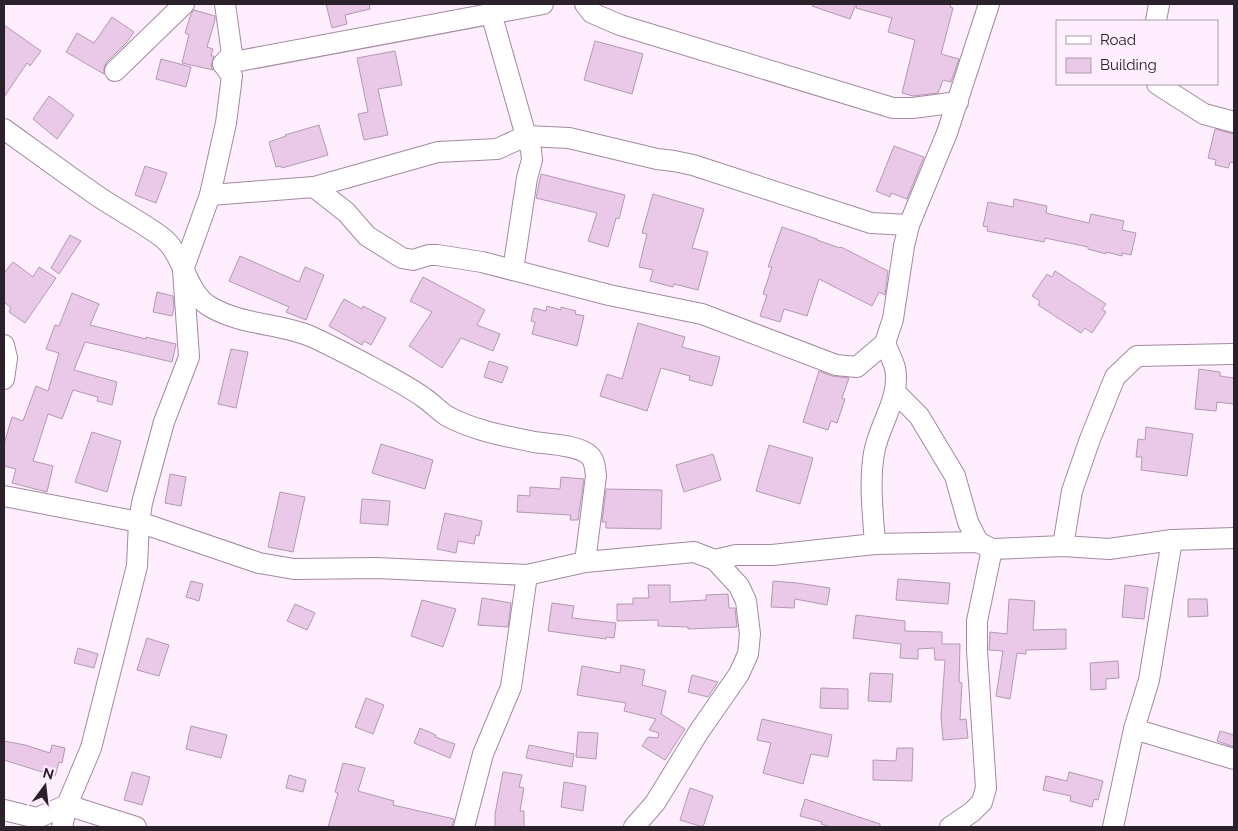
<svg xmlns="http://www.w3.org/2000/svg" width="1238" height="831" font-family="Raleway,sans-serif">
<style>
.building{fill:#eac9e8;stroke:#b398b1}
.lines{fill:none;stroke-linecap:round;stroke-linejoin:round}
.street-casing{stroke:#a389a1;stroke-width:22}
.street{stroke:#fff;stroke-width:20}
</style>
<rect width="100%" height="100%" fill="#ffeefe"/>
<!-- building -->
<g class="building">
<path d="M 326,4 L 369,4 L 370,9 L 345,15 L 347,24 L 332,28 Z"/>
<path d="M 813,4 L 856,4 L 850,19 L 812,6 Z"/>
<path d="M 857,4 L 951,4 L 950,7 L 953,8 L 941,54 L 959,59 L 951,82 L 943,80 L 938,93 L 913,96 L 902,93 L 915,40 L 888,32 L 892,18 L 856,8 Z"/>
<path d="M 194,10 L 215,16 L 215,20 L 207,47 L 213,49 L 211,56 L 214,56 L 211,66 L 213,70 L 182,63 L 189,35 L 185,33 L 191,14 Z"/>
<path d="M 112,17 L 134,32 L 127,42 L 106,63 L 104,68 L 104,74 L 66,52 L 77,33 L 94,43 Z"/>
<path d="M 4,25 L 41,51 L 30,66 L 27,63 L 4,97 Z"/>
<path d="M 595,41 L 643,54 L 632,94 L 584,80 Z"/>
<path d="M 395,51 L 402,85 L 378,89 L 388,135 L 364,140 L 358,114 L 368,112 L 357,58 Z"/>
<path d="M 161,59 L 191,67 L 186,87 L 156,79 Z"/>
<path d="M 49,96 L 74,115 L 57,139 L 33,119 Z"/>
<path d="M 319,125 L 328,155 L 282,168 L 281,166 L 276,167 L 269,142 L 286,136 L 285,135 Z"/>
<path d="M 1215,129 L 1234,134 L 1234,163 L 1230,162 L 1228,168 L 1215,165 L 1216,160 L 1208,158 Z"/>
<path d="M 894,146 L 924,157 L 907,199 L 891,193 L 890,197 L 876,191 Z"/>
<path d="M 145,166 L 167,173 L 156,203 L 135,195 Z"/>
<path d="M 541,174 L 625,195 L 619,219 L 616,218 L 608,247 L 588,241 L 597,213 L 536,198 Z"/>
<path d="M 653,194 L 704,209 L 692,248 L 708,252 L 698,290 L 674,284 L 673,287 L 650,281 L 653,270 L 639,267 L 647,234 L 642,233 Z"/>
<path d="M 1014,199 L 1047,206 L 1046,213 L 1089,223 L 1091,214 L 1124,221 L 1122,230 L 1136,233 L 1131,255 L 1122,253 L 1122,256 L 1106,252 L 1106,254 L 1088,249 L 1088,247 L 1045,238 L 1044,242 L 987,231 L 988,227 L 983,226 L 988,202 L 1013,207 Z"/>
<path d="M 782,227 L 817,239 L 817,240 L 840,248 L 841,247 L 888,271 L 885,295 L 879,292 L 872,306 L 819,279 L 807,316 L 784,309 L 780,322 L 760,316 L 767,295 L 763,294 L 772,267 L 768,267 Z"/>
<path d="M 70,235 L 81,241 L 59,274 L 51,268 Z"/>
<path d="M 240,256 L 299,282 L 305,267 L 324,275 L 306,320 L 286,312 L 289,307 L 229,281 Z"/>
<path d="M 13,262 L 33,277 L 39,267 L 56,278 L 25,323 L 9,312 L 11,308 L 4,302 L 4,273 Z"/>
<path d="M 1055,271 L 1106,304 L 1102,309 L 1106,312 L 1092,333 L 1085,328 L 1081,333 L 1038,305 L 1040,301 L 1032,296 L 1047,274 L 1052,277 Z"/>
<path d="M 423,277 L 485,310 L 477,325 L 500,334 L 493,351 L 461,338 L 442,368 L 409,346 L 432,312 L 410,301 Z"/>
<path d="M 157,292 L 173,296 L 174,308 L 172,316 L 153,312 Z"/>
<path d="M 72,293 L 99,304 L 90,325 L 146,339 L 146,337 L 176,344 L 172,362 L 85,342 L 74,370 L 117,382 L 112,405 L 97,401 L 98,397 L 73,390 L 62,419 L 48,414 L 33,461 L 53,466 L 47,492 L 12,483 L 16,469 L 4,466 L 4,444 L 12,417 L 23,421 L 36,386 L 48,391 L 59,353 L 46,349 L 55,325 L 59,326 Z"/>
<path d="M 344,299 L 362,309 L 363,306 L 386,318 L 371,345 L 364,341 L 362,345 L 329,326 Z"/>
<path d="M 547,306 L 561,310 L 561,307 L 576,311 L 575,314 L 584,316 L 577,346 L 532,334 L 535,322 L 531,321 L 534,308 L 546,311 Z"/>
<path d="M 638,323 L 685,337 L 682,347 L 720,357 L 712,386 L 689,380 L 690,376 L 661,368 L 647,411 L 600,396 L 607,374 L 622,379 Z"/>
<path d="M 231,349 L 248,352 L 236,408 L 218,404 Z"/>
<path d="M 489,361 L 508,367 L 502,383 L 484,377 Z"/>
<path d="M 1199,369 L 1220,372 L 1220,376 L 1234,378 L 1234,404 L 1217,402 L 1216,411 L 1195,409 Z"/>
<path d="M 819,371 L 832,376 L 849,378 L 842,398 L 845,399 L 837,423 L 831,421 L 828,430 L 803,422 Z"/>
<path d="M 1146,427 L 1193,434 L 1187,476 L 1141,470 L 1142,457 L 1136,457 L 1138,439 L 1145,440 Z"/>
<path d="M 92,432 L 121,441 L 107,492 L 75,482 Z"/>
<path d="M 381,444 L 433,460 L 425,489 L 372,473 Z"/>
<path d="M 769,445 L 813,458 L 800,504 L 756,491 Z"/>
<path d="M 713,454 L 721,480 L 684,492 L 676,465 Z"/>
<path d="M 170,474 L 186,477 L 181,506 L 165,503 Z"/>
<path d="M 561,477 L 584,479 L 578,520 L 570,520 L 571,515 L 517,512 L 518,495 L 530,496 L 530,487 L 560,489 Z"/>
<path d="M 606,489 L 662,490 L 661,529 L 606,528 L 606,522 L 602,522 Z"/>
<path d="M 280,492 L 305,497 L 293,552 L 268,547 Z"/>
<path d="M 362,499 L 390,501 L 388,525 L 360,523 Z"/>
<path d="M 445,513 L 482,521 L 479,536 L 476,535 L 474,544 L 458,541 L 456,553 L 437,549 Z"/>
<path d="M 898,579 L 950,583 L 948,604 L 896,600 Z"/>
<path d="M 191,581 L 203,584 L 199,601 L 186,597 Z"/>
<path d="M 773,581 L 797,583 L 830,588 L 827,605 L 795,599 L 794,608 L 771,607 Z"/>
<path d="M 648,585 L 670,585 L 670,602 L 706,600 L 706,595 L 728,594 L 729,608 L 735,608 L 737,627 L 688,629 L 688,627 L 658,626 L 658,620 L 617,621 L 617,604 L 633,604 L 633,598 L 649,598 Z"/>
<path d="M 1125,585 L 1148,588 L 1144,619 L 1122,617 Z"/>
<path d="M 482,598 L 511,603 L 508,627 L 478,625 Z"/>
<path d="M 1009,599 L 1035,601 L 1033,630 L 1066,629 L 1066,649 L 1026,650 L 1026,654 L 1017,653 L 1010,699 L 996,696 L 1003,651 L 989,650 L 990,632 L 1007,634 Z"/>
<path d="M 1188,599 L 1207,599 L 1208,616 L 1188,617 Z"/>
<path d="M 422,600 L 456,609 L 443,647 L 411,636 Z"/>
<path d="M 552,603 L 574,606 L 572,618 L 616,623 L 614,638 L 606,637 L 606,639 L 548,631 Z"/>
<path d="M 295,604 L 315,613 L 307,630 L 287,621 Z"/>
<path d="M 856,615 L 905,621 L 905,631 L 942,632 L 942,644 L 960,644 L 959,682 L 962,683 L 960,720 L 966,719 L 968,738 L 943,740 L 941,717 L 945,660 L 935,660 L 934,648 L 918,649 L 918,659 L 900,658 L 901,644 L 853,638 Z"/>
<path d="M 147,638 L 169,645 L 159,676 L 137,670 Z"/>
<path d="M 78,648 L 98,654 L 94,668 L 74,663 Z"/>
<path d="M 1118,661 L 1119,678 L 1106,679 L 1106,689 L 1091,690 L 1090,663 Z"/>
<path d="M 621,665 L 645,670 L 642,685 L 666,691 L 661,714 L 685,729 L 665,760 L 642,746 L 648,737 L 658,738 L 659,733 L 649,730 L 656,719 L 624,711 L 626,703 L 577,695 L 582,666 L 620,673 Z"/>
<path d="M 870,673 L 893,674 L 891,702 L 868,701 Z"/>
<path d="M 692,675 L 718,682 L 708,697 L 688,692 Z"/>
<path d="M 821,688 L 848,689 L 848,709 L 820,708 Z"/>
<path d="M 366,698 L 384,705 L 373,734 L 355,727 Z"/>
<path d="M 762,719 L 832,735 L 828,757 L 811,754 L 803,784 L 763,773 L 771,743 L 757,740 Z"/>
<path d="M 191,726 L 227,735 L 221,758 L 186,749 Z"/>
<path d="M 420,728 L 436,735 L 435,737 L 455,744 L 450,758 L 414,743 Z"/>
<path d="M 1220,731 L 1234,735 L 1234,747 L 1217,741 Z"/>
<path d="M 578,732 L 598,733 L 596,759 L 576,757 Z"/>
<path d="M 4,741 L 25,745 L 50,753 L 52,745 L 65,748 L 62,763 L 59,762 L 55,776 L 4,760 Z"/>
<path d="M 529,745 L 574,754 L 572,767 L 526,758 Z"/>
<path d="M 897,748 L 913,748 L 912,781 L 873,780 L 873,760 L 896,761 Z"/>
<path d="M 343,763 L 365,768 L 358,791 L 394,801 L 393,805 L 454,819 L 452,827 L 328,827 L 338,793 L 335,792 Z"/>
<path d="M 132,772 L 150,777 L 142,805 L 124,800 Z"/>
<path d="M 503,772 L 522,775 L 519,787 L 524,788 L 520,811 L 524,811 L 524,827 L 495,827 L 495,814 Z"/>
<path d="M 1069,772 L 1103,781 L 1098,800 L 1094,799 L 1092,807 L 1070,801 L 1071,796 L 1043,790 L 1046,776 L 1067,781 Z"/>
<path d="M 289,775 L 306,780 L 303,792 L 286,788 Z"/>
<path d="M 564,782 L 586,786 L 583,811 L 561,807 Z"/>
<path d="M 690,788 L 713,796 L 703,827 L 680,820 Z"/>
<path d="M 805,799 L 880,824 L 880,827 L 831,827 L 821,824 L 822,822 L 800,816 Z"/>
</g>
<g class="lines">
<!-- street casing -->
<g class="street-casing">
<g id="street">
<path d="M 585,4 L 592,13 L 620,25 L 893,108 L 913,108 L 958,102"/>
<path d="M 491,13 L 526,136 L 531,150 L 532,160 L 527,178 L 513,270"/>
<path d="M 1156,21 L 1159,4"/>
<path d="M 223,64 L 543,4"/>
<path d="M 115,71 L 184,4"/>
<path d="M 1157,84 L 1204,114 L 1234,122"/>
<path d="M 4,129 C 36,152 67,175 99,197 C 120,211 143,223 163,238 C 184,255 186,292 209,306 C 240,325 278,323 310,336 C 330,345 349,355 368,365 C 386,375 406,385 423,397 C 432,403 439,411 447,416 C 472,430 505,436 534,442 C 548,444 578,445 589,455 C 595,460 595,468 596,476 L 585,562"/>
<path d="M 314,187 L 346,212 L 367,236 L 402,258 L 413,260 L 429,255 L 437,255 L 482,262 L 609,295 L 702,314 L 836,365 L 857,367 L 885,343 L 893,319 L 904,246 L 909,225 L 947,133 L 989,4"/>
<path d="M 210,195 L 314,187 L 438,152 L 497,149 L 526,136 L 569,138 L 657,159 L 674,161 L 693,165 L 871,223 L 909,225"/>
<path d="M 4,345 L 7,358 L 4,379"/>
<path d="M 896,393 L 919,416 L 955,476 L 968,522 L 978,542"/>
<path d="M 4,496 L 139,522 L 259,563 L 294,569 L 377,568 L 527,575 L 585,562 L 694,552 L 715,560 L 736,555 L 772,555 L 875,544 L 978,542 L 992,549 L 1063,546 L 1109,549 L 1172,540 L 1234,538"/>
<path d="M 875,544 C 873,514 869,483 874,453 C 879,424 901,398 895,368 C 893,360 888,351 885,343"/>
<path d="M 1063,546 L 1072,491 L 1090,439 L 1115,377 L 1137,356 L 1232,354"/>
<path d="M 1134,729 L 1234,759"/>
<path d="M 4,810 L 37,818 L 67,805 L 136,827"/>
<path d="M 62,827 L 67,805 L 91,748 L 137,566 L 139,522 L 142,503 L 164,422 L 189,357 L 183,270 L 210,195 L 226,123 L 232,76 L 223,64 L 232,54 L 225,4"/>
<path d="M 464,827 L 483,754 L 511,687 L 527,575"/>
<path d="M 634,827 L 655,803 L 698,733 L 739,674 L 748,654 L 750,634 L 746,601 L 739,586 L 715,560"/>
<path d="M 950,827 L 972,812 L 982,802 L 986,788 L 977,650 L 977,621 L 992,549"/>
<path d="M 1113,827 L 1134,729 L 1149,680 L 1172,540"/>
</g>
</g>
<!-- street -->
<use href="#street" class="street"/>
</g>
<!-- border -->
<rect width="1238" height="831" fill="none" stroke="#2b212a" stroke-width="10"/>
<!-- legend -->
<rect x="1056" y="20" width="162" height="65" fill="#ffeefe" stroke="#aa9ca9"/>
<rect x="1066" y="36" width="25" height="8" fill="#ffffff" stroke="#aa9ca9"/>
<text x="1100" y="45" font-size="15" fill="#2b212a">Road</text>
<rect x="1066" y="58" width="25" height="15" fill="#eac9e8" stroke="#aa9ca9"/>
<text x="1100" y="70" font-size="15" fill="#2b212a">Building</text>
<!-- north arrow -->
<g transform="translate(45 786) rotate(15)" stroke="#ffeefe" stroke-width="4" paint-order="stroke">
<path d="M0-4L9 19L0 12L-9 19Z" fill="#2b212a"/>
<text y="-8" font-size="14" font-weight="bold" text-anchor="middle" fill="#2b212a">N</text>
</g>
</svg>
